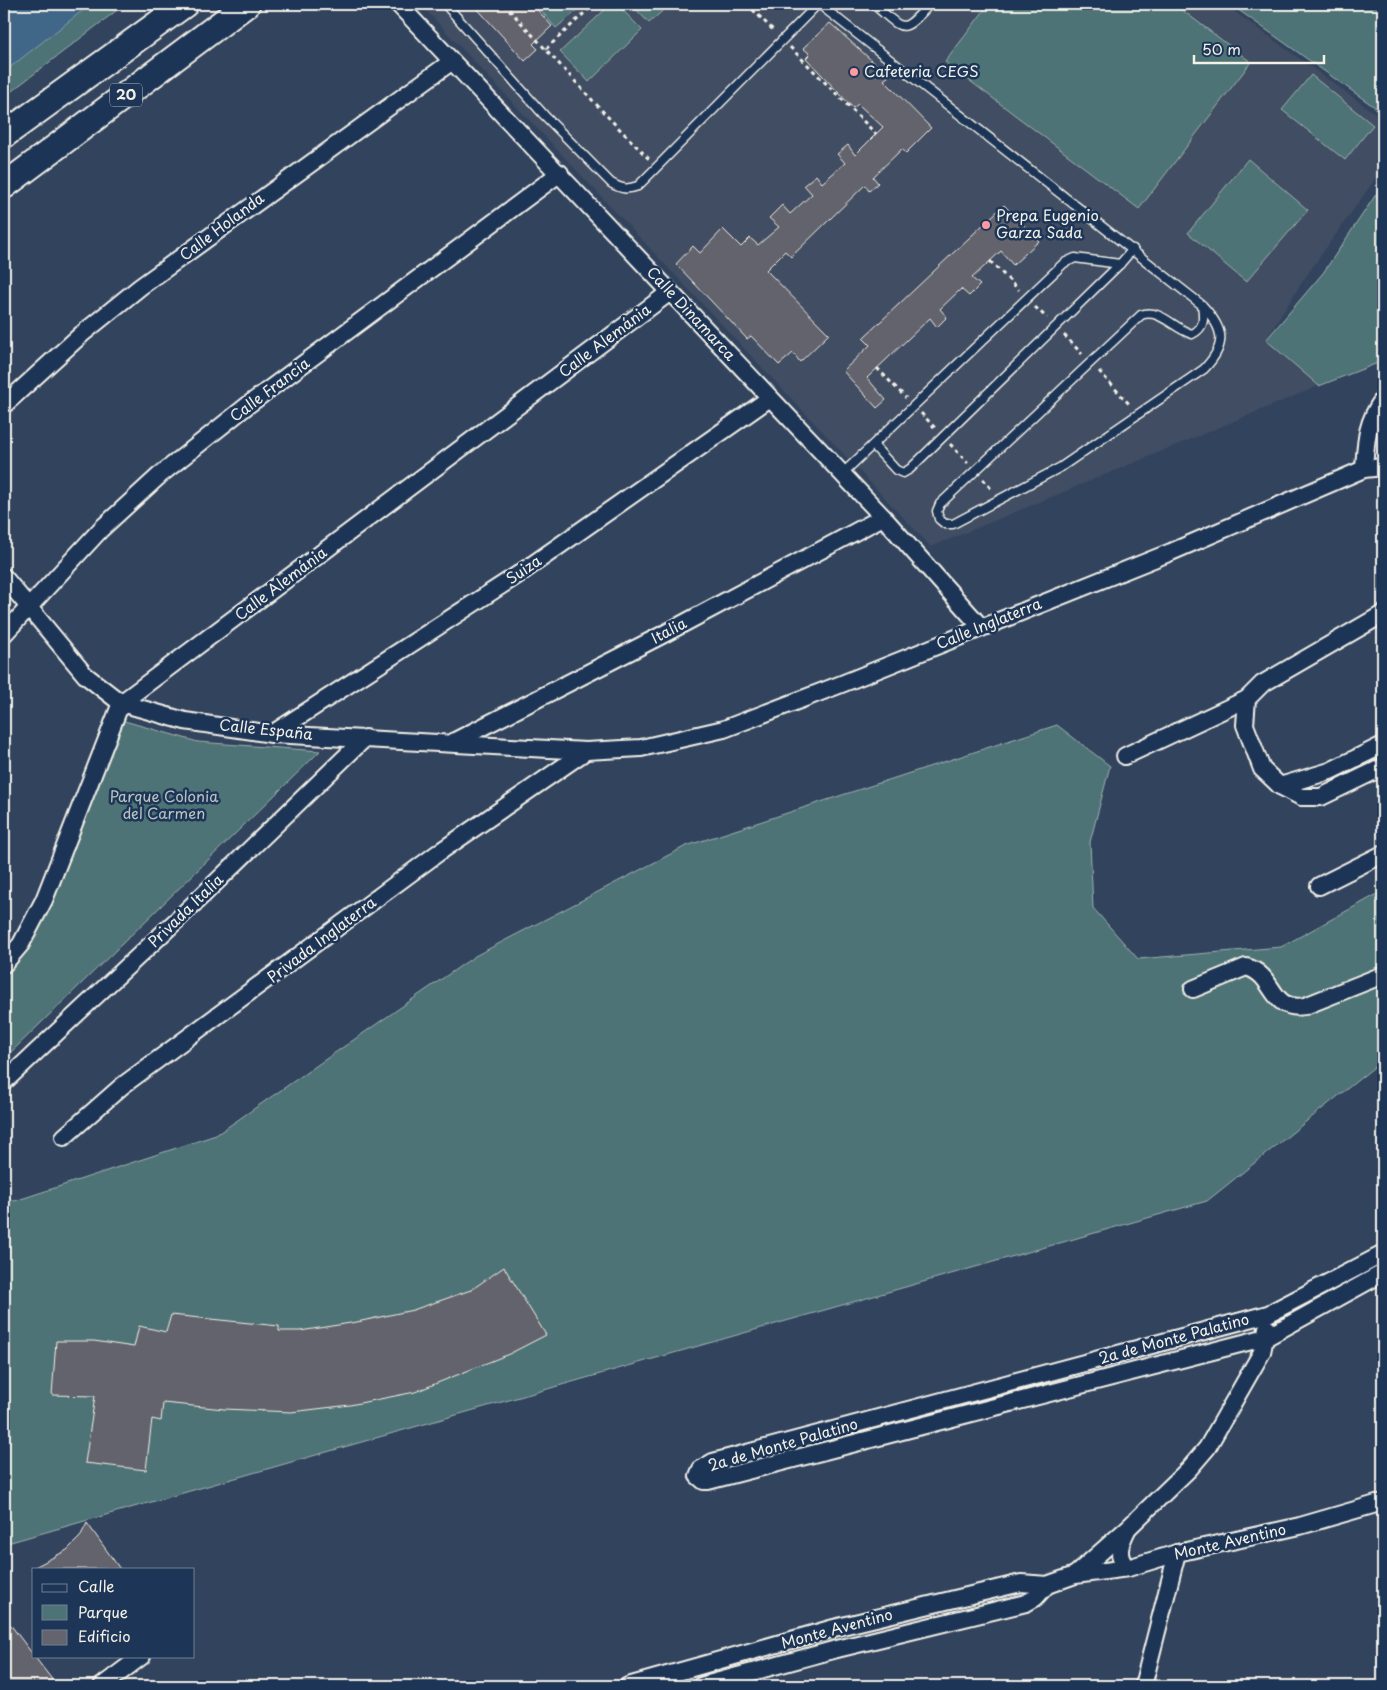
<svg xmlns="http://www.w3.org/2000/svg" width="1387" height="1690" font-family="'Playpen Sans',sans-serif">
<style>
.built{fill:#414d62}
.green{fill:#4d7376;stroke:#a0b2af}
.water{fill:#406688;stroke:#889eae}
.building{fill:#63646d;stroke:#f4f1e8}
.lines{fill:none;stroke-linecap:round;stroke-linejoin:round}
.lane-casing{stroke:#f4f1e8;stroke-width:11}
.street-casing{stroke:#f4f1e8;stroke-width:20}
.primary-casing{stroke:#f4f1e8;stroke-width:29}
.path{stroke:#f4f1e8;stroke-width:3;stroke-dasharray:4 4;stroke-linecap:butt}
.lane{stroke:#1d3557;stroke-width:8}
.street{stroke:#1d3557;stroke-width:16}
.primary{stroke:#1d3557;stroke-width:25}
.poi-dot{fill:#ff9aa2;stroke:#1d3557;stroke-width:2}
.labels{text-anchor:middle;stroke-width:5;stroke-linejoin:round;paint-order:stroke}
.shield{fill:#1d3557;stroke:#b4b9bc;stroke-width:1}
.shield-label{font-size:14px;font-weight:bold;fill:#f4f1e8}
.poi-label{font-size:15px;fill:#f4f1e8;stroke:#1d3557;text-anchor:start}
.street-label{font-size:15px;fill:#f4f1e8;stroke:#1d3557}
.park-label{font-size:15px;fill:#bac5c0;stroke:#1d3557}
</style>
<rect width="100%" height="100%" fill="#32435e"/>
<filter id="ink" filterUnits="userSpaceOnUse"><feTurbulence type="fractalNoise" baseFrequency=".02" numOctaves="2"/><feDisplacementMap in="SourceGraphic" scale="10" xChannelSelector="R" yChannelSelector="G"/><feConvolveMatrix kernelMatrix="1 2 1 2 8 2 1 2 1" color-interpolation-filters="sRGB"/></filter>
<g filter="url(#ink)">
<!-- built -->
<path class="built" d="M 420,4 L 1224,4 L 1383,119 L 1383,168 L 1302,282 L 1266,340 L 1319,386 L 931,547 Z"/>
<!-- green -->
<g class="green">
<path d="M 4,4 L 125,4 L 4,97 Z"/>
<path d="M 535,4 L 585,4 L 556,28 Z"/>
<path d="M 611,4 L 617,4 L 642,30 L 589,82 L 560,52 Z"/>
<path d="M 631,4 L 670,4 L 649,23 Z"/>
<path d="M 989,4 L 1174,4 L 1251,62 L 1139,209 L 945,62 Z"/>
<path d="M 1230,4 L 1383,4 L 1383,113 Z"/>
<path d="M 1311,75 L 1373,125 L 1345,160 L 1282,110 Z"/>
<path d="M 1248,159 L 1308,210 L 1246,282 L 1188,233 Z"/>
<path d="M 1383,184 L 1383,361 L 1319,386 L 1266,340 L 1323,273 Z"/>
<path d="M 121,720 L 198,742 L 320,751 L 4,1059 L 4,973 L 13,967 L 41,925 Z"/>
<path d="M 1057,725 L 1110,766 L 1090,842 L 1093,908 L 1138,959 L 1281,947 L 1383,891 L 1383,1060 L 1207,1201 L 4,1544 L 4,1197 L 15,1201 L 216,1135 L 475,956 L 686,846 Z"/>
</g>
<!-- water -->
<path class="water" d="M 4,4 L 91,4 L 4,72 Z"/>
<!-- building -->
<g class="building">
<path d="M 473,4 L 532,4 L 552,26 L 533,44 L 538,49 L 525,61 Z"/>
<path d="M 830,23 L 889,76 L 884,80 L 931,128 L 906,153 L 902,149 L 873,177 L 878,183 L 869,191 L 865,185 L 791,257 L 785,251 L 766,270 L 829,334 L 800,362 L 793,353 L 779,365 L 751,336 L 747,339 L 676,264 L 693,246 L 700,253 L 723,229 L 741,247 L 750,238 L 758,245 L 779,227 L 769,218 L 782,205 L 790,214 L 812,194 L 804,185 L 816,175 L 822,183 L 845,163 L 837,154 L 848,145 L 855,155 L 883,127 L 858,104 L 853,108 L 806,58 L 810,54 L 803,48 Z"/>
<path d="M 1004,205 L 1039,241 L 1013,265 L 1001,251 L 972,278 L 980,285 L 969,296 L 961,289 L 940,309 L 947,317 L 937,327 L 930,318 L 867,378 L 886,400 L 877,408 L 843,371 L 870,345 L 863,338 Z"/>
<path d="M 504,1267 L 546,1335 L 509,1354 L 415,1392 L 350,1405 L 291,1412 L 224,1409 L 163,1403 L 161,1421 L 152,1419 L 146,1470 L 85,1463 L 95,1396 L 52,1395 L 56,1341 L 94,1341 L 134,1347 L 139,1326 L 166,1332 L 171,1315 L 279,1326 L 279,1331 L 300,1331 L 357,1322 L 413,1310 L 471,1290 Z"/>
<path d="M 87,1523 L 120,1569 L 31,1569 L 67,1550 L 80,1537 Z"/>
<path d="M 4,1616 L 34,1656 L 57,1686 L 4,1686 Z"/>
</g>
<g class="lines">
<!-- lane casing -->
<g class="lane-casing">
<g id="lane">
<path d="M 445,4 L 544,115 L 611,183 C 621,189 627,190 638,186 L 818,4"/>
<path d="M 819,4 L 1202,305 C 1224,329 1228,344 1204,369 L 1061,467 L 953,524 L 945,524 L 939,519 L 937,511 L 940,504 L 1141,315 C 1160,308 1174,329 1192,334 C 1205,328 1204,318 1202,305"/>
<path d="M 873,4 C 905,30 900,36 930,4"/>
<path d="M 873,445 L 896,470 L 903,473 L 910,469 L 1120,264 L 1133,249"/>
<path d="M 842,474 L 1064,263 L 1075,258 L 1120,264"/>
</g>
</g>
<!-- street casing -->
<g class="street-casing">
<g id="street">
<path d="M 398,4 L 883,517 L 981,627"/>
<path d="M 4,405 L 82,334 L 140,287 L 451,62"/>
<path d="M 1364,469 C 1366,441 1366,423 1383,399"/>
<path d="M 4,577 L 85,675 L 121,703 L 185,721 L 272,734 L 586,751 L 641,748 L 724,729 L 839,685 L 1171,552 L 1364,469 L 1383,467"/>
<path d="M 1383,614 L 1262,684 L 1247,699 L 1245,725 L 1262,769 L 1280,786 L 1330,771 L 1383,745"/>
<path d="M 4,634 L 101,529 L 160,475 L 248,405 L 560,173"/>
<path d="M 272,734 L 519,574 L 770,398"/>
<path d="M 453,742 L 662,635 L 883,517"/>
<path d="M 1125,756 L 1247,699"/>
<path d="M 1280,786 L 1301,797 L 1321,797 L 1383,767"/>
<path d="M 1319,886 L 1383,854"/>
<path d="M 4,964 L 21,944 L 44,900 L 121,703 L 670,292"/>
<path d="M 1193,989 L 1246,967 C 1277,975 1268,1012 1305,1006 L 1383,975"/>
<path d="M 4,1082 L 177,920 L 365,738"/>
<path d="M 64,1137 L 122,1086 L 438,853 L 586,751"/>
<path d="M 1383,1254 L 1268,1314 L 713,1462 L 701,1469 L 698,1476 L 704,1481 L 708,1481 L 1267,1337 L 1383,1273"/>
<path d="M 1127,1530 C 1120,1544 1115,1556 1128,1568"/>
<path d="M 1075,1575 L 1128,1528 L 1189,1469 L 1207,1448 L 1262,1352 L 1267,1328"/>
<path d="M 102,1686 L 142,1656"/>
<path d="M 628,1686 L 834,1628 L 1021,1583 L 1047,1585"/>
<path d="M 701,1686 L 833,1650 L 1026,1603 L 1035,1598 L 1047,1585 L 1075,1575 L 1128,1568 L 1177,1553 L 1300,1526 L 1383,1502"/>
<path d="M 1143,1686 L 1177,1553"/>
</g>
</g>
<!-- primary casing -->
<g class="primary-casing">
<g id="primary">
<path d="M 4,135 L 185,4"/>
<path d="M 4,186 L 247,4"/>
</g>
</g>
<!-- path -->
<g class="path">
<path d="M 504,4 L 607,116 L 649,159"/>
<path d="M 747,4 L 775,32"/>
<path d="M 790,47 L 876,134"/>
<path d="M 546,49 L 594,4"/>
<path d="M 990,261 L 1019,290"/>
<path d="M 1035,307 L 1047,318"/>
<path d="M 1064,335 L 1082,354"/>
<path d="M 877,368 L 906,398"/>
<path d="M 1099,371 L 1130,405"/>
<path d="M 921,413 L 936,429"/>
<path d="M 950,444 L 968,463"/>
<path d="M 983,479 L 993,491"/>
</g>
<!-- lane -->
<use href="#lane" class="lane"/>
<!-- street -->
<use href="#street" class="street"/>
<!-- primary -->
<use href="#primary" class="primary"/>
</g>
</g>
<!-- markers -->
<g class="poi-dot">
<circle cx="854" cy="72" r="5"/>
<circle cx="986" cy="225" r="5"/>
</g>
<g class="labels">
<!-- shield labels -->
<rect class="shield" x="110" y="83.5" width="32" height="23" rx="4"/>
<g class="shield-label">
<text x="126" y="100">20</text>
</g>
<!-- poi labels -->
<g class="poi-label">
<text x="864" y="77">Cafeteria CEGS</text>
<text x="996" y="221">Prepa Eugenio<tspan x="996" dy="17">Garza Sada</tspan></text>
</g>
<!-- street labels -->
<g class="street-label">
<text transform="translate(222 227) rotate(-37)" y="5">Calle Holanda</text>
<text transform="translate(691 314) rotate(47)" y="5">Calle Dinamarca</text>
<text transform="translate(605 341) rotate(-37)" y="5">Calle Alemánia</text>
<text transform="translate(270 390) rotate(-37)" y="5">Calle Francia</text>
<text transform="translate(524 570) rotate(-34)" y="5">Suiza</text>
<text transform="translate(281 584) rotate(-37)" y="5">Calle Alemánia</text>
<text transform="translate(989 624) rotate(-22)" y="5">Calle Inglaterra</text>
<text transform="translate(669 631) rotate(-28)" y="5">Italia</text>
<text transform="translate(266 730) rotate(6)" y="5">Calle España</text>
<text transform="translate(186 911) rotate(-44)" y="5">Privada Italia</text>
<text transform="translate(322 940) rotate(-37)" y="5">Privada Inglaterra</text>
<text transform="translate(1174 1339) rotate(-15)" y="5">2a de Monte Palatino</text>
<text transform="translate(783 1445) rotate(-16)" y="5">2a de Monte Palatino</text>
<text transform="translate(1230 1542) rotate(-13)" y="5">Monte Aventino</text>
<text transform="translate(837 1629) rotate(-15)" y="5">Monte Aventino</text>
</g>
<!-- park labels -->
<g class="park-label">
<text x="164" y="802">Parque Colonia<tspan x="164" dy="17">del Carmen</tspan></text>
</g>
</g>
<!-- margin -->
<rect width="1387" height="1690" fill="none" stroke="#1d3557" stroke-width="20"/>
<rect x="10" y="10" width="1367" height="1670" fill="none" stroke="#f4f1e8" stroke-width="2" filter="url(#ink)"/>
<!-- legend -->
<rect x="32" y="1568" width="162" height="90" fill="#1d3557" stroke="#738091"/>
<rect x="42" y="1584" width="25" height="8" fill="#1d3557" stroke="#738091"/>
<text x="78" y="1592" font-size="15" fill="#f4f1e8">Calle</text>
<rect x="42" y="1605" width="25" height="15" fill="#4d7376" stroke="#738091"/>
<text x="78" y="1618" font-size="15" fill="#f4f1e8">Parque</text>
<rect x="42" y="1630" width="25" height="15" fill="#63646d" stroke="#738091"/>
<text x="78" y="1642" font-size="15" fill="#f4f1e8">Edificio</text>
<!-- scale -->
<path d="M1194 55v8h130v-8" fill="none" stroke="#f4f1e8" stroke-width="2.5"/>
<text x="1202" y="55" font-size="15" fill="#f4f1e8" stroke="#1d3557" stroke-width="4" paint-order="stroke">50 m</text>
</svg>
